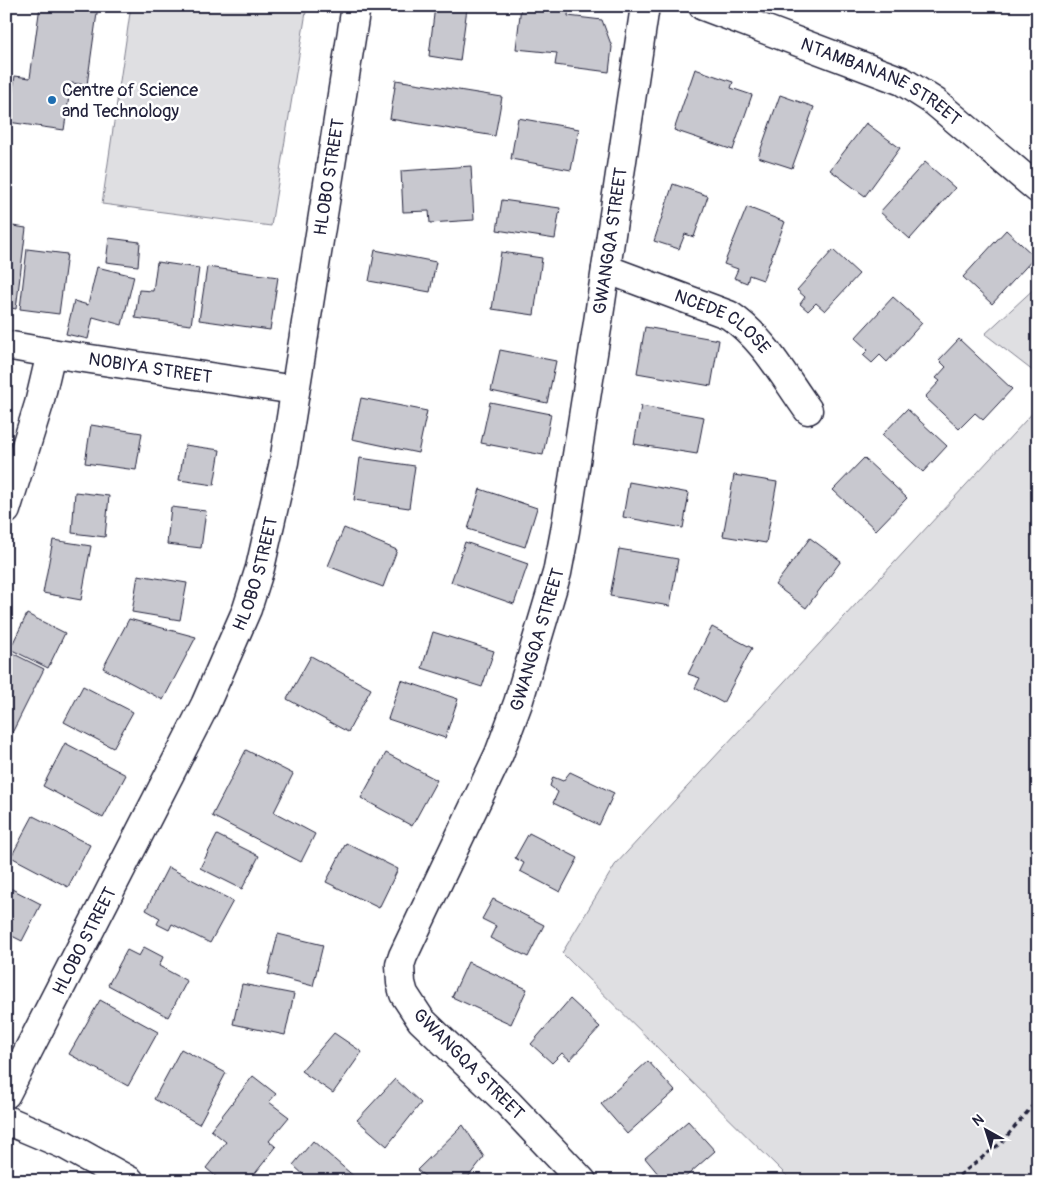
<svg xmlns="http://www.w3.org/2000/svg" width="1044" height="1187" font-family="Pangolin,sans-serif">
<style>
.green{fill:#dfdfe2;stroke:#80808e}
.building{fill:#c8c8cf;stroke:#22223b}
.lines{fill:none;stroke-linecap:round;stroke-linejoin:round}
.minor-casing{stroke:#22223b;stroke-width:31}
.path{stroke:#22223b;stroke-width:3;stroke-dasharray:5 4;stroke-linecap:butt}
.minor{stroke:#fff;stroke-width:28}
.poi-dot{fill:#1f6fb2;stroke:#fff;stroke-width:2}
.labels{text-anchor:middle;stroke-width:5;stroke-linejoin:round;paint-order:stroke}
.street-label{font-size:18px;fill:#22223b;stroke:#fff}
.poi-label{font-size:18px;fill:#22223b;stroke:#fff;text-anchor:start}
</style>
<rect width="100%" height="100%" fill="#fff"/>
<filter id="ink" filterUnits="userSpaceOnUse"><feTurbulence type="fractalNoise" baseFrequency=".02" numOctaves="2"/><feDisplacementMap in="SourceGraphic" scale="10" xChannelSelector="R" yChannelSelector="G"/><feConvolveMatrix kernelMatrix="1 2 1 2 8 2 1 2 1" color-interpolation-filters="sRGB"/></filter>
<g filter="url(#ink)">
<!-- green -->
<g class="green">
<path d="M 131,6 L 307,6 L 271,226 L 102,204 Z"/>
<path d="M 1038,285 L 1038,375 L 985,334 Z"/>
<path d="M 1038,407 L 1038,1181 L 792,1181 L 562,953 L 615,865 Z"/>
</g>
<!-- building -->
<g class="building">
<path d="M 40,6 L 98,6 L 87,85 L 71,83 L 64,130 L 8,122 L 15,76 L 30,78 Z"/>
<path d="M 435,6 L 467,8 L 460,61 L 429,56 Z"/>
<path d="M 521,6 L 569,6 L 568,16 L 602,20 L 612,47 L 609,72 L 555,65 L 557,53 L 516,49 Z"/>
<path d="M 695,69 L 733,82 L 731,88 L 752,95 L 733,150 L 674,130 Z"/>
<path d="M 396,80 L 502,97 L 495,136 L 390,119 Z"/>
<path d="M 780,95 L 814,107 L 792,168 L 758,157 Z"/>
<path d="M 518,118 L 579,129 L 571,170 L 511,159 Z"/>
<path d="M 866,123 L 900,148 L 865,196 L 830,170 Z"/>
<path d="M 925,162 L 955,188 L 910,239 L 880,212 Z"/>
<path d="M 471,166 L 474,220 L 430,223 L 429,211 L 403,212 L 401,171 Z"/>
<path d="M 673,184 L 708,196 L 694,237 L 685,234 L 679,249 L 654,241 Z"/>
<path d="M 502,200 L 560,208 L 555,239 L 497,230 Z"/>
<path d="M 747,207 L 785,222 L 763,280 L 749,275 L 747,283 L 734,278 L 738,269 L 724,264 Z"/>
<path d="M 6,225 L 26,228 L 16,309 L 6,307 Z"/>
<path d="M 1006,230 L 1035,257 L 992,304 L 963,277 Z"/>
<path d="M 109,238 L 140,242 L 138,266 L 106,262 Z"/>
<path d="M 27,249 L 67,254 L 59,314 L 20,309 Z"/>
<path d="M 375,250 L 436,262 L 430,292 L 369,281 Z"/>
<path d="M 833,250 L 859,274 L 825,311 L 816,303 L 808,311 L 800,304 L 805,297 L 797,290 Z"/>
<path d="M 501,252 L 542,258 L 534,315 L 492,309 Z"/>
<path d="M 157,262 L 199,268 L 191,325 L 135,318 L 139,290 L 153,291 Z"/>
<path d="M 97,267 L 134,276 L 122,325 L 93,317 L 88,339 L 66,334 L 74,301 L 88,305 Z"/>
<path d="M 207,267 L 278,277 L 270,330 L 199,320 Z"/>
<path d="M 893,297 L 922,323 L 887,362 L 880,355 L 872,363 L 863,355 L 868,350 L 855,338 Z"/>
<path d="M 645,327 L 719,340 L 711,386 L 637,373 Z"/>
<path d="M 959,339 L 1012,389 L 983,420 L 975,413 L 959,429 L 925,397 L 940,381 L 936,378 L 946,367 L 939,360 Z"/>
<path d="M 500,350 L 556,361 L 547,403 L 491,391 Z"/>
<path d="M 361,398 L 427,411 L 418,453 L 352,439 Z"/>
<path d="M 490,402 L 551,414 L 543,455 L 481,443 Z"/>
<path d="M 641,406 L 704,417 L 697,454 L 634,444 Z"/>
<path d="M 907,409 L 947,446 L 923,472 L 882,435 Z"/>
<path d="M 91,425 L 142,433 L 136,470 L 85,463 Z"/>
<path d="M 185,445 L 220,450 L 214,485 L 179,480 Z"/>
<path d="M 360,458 L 415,466 L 409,508 L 354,500 Z"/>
<path d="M 864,458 L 907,498 L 876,530 L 833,490 Z"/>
<path d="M 734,475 L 777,482 L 766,543 L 723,536 Z"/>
<path d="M 629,482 L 689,493 L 683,528 L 623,517 Z"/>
<path d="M 480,489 L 537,508 L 525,547 L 468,529 Z"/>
<path d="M 75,492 L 109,496 L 105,537 L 72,533 Z"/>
<path d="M 171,507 L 206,511 L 201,548 L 167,544 Z"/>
<path d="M 344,528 L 397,550 L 383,587 L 328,566 Z"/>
<path d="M 810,538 L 841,561 L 806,608 L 775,585 Z"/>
<path d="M 53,540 L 91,546 L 81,600 L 43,593 Z"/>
<path d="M 465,542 L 528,564 L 514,604 L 451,582 Z"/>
<path d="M 619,549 L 678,559 L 670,606 L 610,596 Z"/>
<path d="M 138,575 L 187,583 L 180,620 L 132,612 Z"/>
<path d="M 27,614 L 65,633 L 48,668 L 10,649 Z"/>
<path d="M 129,619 L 196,637 L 163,700 L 103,668 Z"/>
<path d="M 712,627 L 752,648 L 723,703 L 695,688 L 700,678 L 688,674 Z"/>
<path d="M 433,632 L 494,651 L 482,687 L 422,668 Z"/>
<path d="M 6,650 L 44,669 L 8,741 L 6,740 Z"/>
<path d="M 311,656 L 371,689 L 348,732 L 287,699 Z"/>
<path d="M 401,680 L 458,699 L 445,738 L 388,719 Z"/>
<path d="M 83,686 L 133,712 L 113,748 L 64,722 Z"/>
<path d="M 65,743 L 126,775 L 103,818 L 43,786 Z"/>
<path d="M 246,750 L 293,774 L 274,812 L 315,834 L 301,862 L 212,816 Z"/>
<path d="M 386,753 L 437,780 L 412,826 L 361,798 Z"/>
<path d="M 570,772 L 614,793 L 599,825 L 553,803 L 558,792 L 550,786 L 553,777 L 563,781 Z"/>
<path d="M 33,816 L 90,845 L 68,887 L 11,857 Z"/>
<path d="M 529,833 L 578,858 L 560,892 L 520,871 L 524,863 L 515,858 Z"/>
<path d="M 217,835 L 259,856 L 242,889 L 200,868 Z"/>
<path d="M 346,843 L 398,869 L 379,908 L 326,882 Z"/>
<path d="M 168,867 L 233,901 L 210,943 L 172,924 L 169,930 L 157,924 L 160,918 L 146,910 Z"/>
<path d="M 6,886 L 41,904 L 22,941 L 6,933 Z"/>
<path d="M 493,899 L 544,925 L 528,957 L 490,938 L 496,926 L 482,919 Z"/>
<path d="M 278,934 L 323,945 L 313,986 L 268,974 Z"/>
<path d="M 144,947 L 163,957 L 159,966 L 187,981 L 168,1017 L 108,985 L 127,950 L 139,956 Z"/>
<path d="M 468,962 L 527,989 L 511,1024 L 452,997 Z"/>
<path d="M 242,984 L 294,994 L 285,1035 L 233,1024 Z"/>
<path d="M 570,999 L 600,1027 L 570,1060 L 562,1053 L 552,1063 L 531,1044 Z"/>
<path d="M 100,1000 L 158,1032 L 128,1086 L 69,1054 Z"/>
<path d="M 334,1033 L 362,1052 L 333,1093 L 301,1071 Z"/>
<path d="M 181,1049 L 226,1073 L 199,1124 L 154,1099 Z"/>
<path d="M 648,1061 L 675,1091 L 627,1134 L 601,1104 Z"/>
<path d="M 253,1076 L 276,1094 L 269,1102 L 289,1117 L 269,1141 L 276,1147 L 249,1181 L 221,1181 L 206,1168 L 226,1142 L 211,1130 Z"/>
<path d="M 395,1079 L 421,1103 L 387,1146 L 357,1120 Z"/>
<path d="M 688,1121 L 715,1151 L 681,1181 L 675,1174 L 667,1181 L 664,1181 L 645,1158 Z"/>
<path d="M 463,1125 L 484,1157 L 465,1181 L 431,1181 L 417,1170 Z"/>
<path d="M 313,1141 L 357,1179 L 356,1181 L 303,1181 L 306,1177 L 293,1165 Z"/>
</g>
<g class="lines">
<!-- minor casing -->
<g class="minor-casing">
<g id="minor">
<path id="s1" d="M 703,6 L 902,81 L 935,102 L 1038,189"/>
<path id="s2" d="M 606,269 L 729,315 C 764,338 784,377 808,410"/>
<path id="s3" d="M 6,345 L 51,353 L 295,390"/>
<path d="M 6,510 L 39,404 L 51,353"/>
<path id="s4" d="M 6,1094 L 205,705 L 247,609 L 260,568 L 284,462 L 356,6"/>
<path d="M 6,1120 L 65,1145 L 130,1181"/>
<path id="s5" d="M 582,1181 L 508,1103 L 421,1020 L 404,994 L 401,983 L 400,965 L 403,956 L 499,754 L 518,703 L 557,573 L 565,531 L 598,322 L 645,6"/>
</g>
</g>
<!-- path -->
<path class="path" d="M 952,1181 L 1002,1142 L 1038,1099"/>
<!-- minor -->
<use href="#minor" class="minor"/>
</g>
</g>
<!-- markers -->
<circle class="poi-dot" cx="52" cy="100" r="5"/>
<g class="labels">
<!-- street labels -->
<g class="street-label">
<text dy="6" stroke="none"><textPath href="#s1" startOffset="194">NTAMBANANE STREET</textPath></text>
<text dy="6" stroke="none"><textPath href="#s4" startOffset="982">HLOBO STREET</textPath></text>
<text dy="6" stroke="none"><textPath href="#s5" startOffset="1048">GWANGQA STREET</textPath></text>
<text dy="6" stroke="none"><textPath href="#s2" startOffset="129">NCEDE CLOSE</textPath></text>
<text dy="6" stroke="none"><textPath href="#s3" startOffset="146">NOBIYA STREET</textPath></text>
<text dy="6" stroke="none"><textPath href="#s4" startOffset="578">HLOBO STREET</textPath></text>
<text dy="6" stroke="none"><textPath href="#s5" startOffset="642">GWANGQA STREET</textPath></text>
<text dy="6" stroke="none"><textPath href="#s4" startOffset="172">HLOBO STREET</textPath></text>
<text transform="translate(469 1064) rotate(45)" y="6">GWANGQA STREET</text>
</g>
<!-- poi labels -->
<g class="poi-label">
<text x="62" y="96">Centre of Science<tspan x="62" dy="21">and Technology</tspan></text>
</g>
</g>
<!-- margin -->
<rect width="1044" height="1187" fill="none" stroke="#fff" stroke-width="25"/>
<rect x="12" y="12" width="1019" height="1162" fill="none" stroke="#22223b" stroke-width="2" filter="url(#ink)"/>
<!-- north arrow -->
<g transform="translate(986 1130) rotate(321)" stroke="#ffffff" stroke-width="4" paint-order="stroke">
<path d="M0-4L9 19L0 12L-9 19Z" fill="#22223b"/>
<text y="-8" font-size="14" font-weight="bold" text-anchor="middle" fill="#22223b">N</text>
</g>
</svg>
